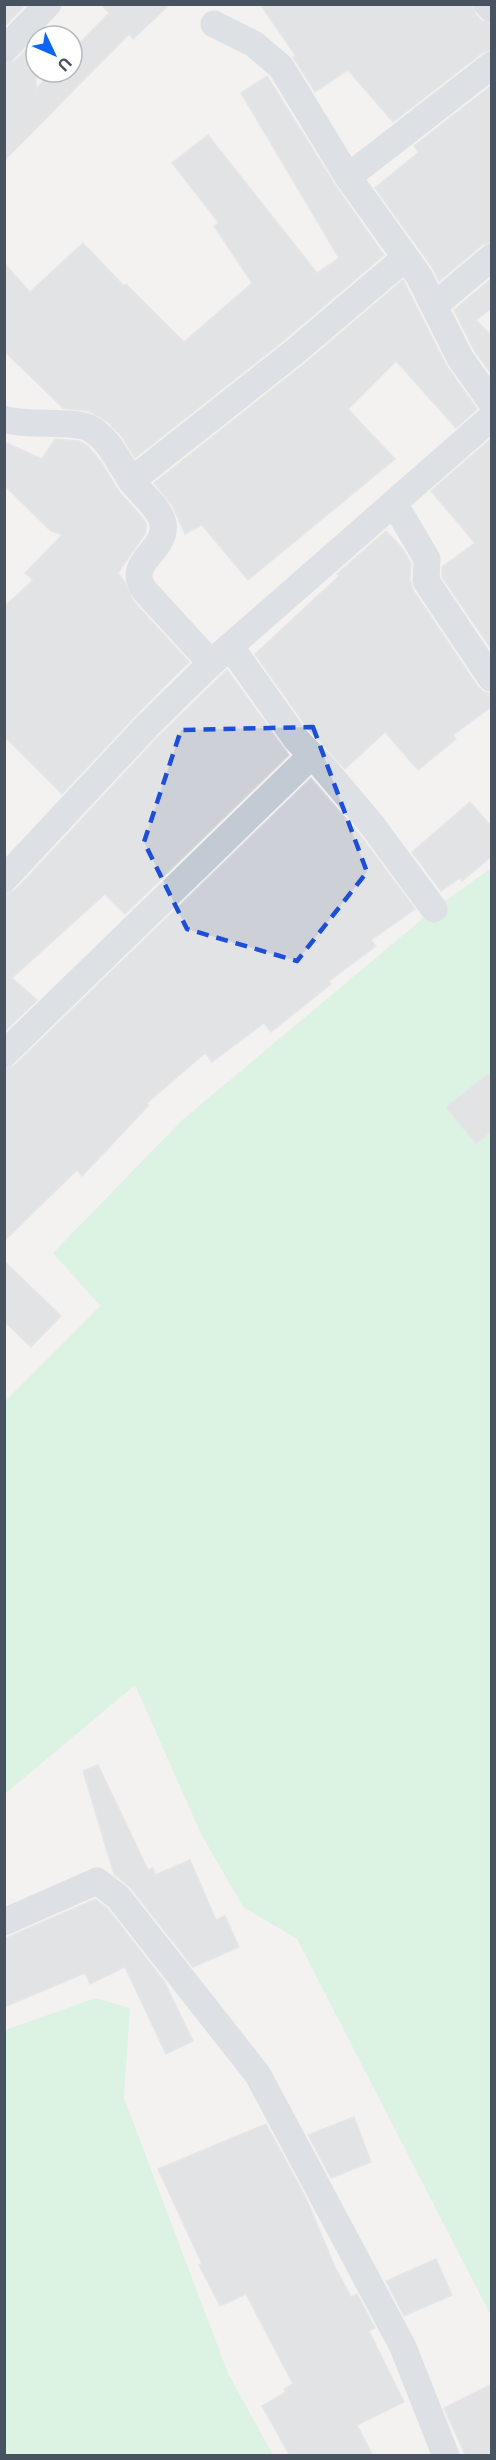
<svg xmlns="http://www.w3.org/2000/svg" width="496" height="2460" font-family="Inter,sans-serif">
<style>
.green{fill:#bef3d5}
.building{fill:#cdd0d7;stroke:#d5d7dd;stroke-width:1.5}
.lines{fill:none;stroke-linecap:round;stroke-linejoin:round}
.street{stroke:#c2cbd4;stroke-width:27}
.marked{fill:none;stroke:#1d4ed8;stroke-width:4.5;stroke-dasharray:12 8;stroke-linejoin:round}
</style>
<rect width="100%" height="100%" fill="#f4f2f1"/>
<!-- green -->
<g class="green">
<path d="M 491,868 L 491,2316 L 297,1939 L 243,1907 L 201,1834 L 135,1685 L 5,1794 L 5,1401 L 100,1306 L 53,1253 L 181,1121 L 434,909 Z"/>
<path d="M 96,1998 L 130,2008 L 124,2098 L 228,2373 L 273,2455 L 5,2455 L 5,2030 Z"/>
</g>
<!-- building -->
<g class="building">
<path d="M 4,4 L 26,4 L 4,27 Z"/>
<path d="M 101,4 L 170,4 L 133,39 L 129,34 L 4,161 L 4,65 L 15,61 L 36,39 L 36,89 L 52,72 L 72,72 L 72,51 L 109,13 Z"/>
<path d="M 260,4 L 472,4 L 476,15 L 481,20 L 492,24 L 492,50 L 482,53 L 393,122 L 348,70 L 315,92 L 293,57 L 296,56 Z"/>
<path d="M 267,76 L 335,185 L 384,255 L 283,341 L 135,458 L 122,437 L 108,422 L 89,411 L 63,408 L 4,351 L 4,263 L 30,292 L 83,243 L 124,286 L 126,284 L 184,342 L 252,283 L 214,226 L 219,223 L 172,163 L 208,135 L 317,273 L 339,258 L 241,93 Z"/>
<path d="M 492,85 L 492,242 L 482,245 L 439,281 L 432,267 L 375,188 L 419,152 L 414,146 Z"/>
<path d="M 492,278 L 492,308 L 476,320 L 492,336 L 492,375 L 474,350 L 454,310 Z"/>
<path d="M 403,280 L 446,365 L 477,409 L 456,428 L 396,361 L 348,409 L 395,459 L 248,580 L 202,525 L 185,534 L 172,505 L 154,483 L 303,365 Z"/>
<path d="M 492,438 L 492,650 L 442,577 L 442,567 L 475,543 L 431,491 Z"/>
<path d="M 55,439 L 79,441 L 88,446 L 101,462 L 118,490 L 145,521 L 147,525 L 145,534 L 118,573 L 124,581 L 134,602 L 189,662 L 136,715 L 62,794 L 4,736 L 4,607 L 33,580 L 25,573 L 62,535 L 50,530 L 4,485 L 4,442 L 42,459 Z"/>
<path d="M 386,531 L 402,548 L 411,563 L 410,580 L 413,590 L 478,687 L 484,692 L 492,694 L 492,706 L 453,735 L 456,739 L 418,770 L 385,732 L 345,769 L 308,729 L 255,654 L 339,576 L 337,574 Z"/>
<path d="M 227,670 L 289,755 L 125,914 L 105,894 L 12,978 L 37,1000 L 4,1032 L 4,894 L 15,890 L 25,880 L 158,737 Z"/>
<path d="M 311,778 L 360,835 L 415,909 L 371,940 L 376,946 L 329,981 L 331,984 L 271,1032 L 264,1023 L 212,1062 L 205,1053 L 147,1103 L 149,1105 L 82,1176 L 77,1170 L 4,1241 L 4,1069 L 15,1065 Z"/>
<path d="M 470,802 L 492,827 L 492,856 L 462,881 L 460,878 L 441,891 L 412,852 Z"/>
<path d="M 492,1071 L 492,1131 L 476,1144 L 446,1107 Z"/>
<path d="M 4,1261 L 61,1316 L 31,1347 L 4,1321 Z"/>
<path d="M 98,1765 L 148,1870 L 153,1868 L 155,1875 L 190,1860 L 216,1920 L 225,1916 L 239,1947 L 193,1967 L 130,1887 L 114,1874 L 83,1771 Z"/>
<path d="M 95,1899 L 107,1908 L 164,1981 L 193,2041 L 166,2054 L 125,1967 L 90,1984 L 85,1973 L 4,2007 L 4,1939 Z"/>
<path d="M 354,2117 L 371,2162 L 331,2178 L 308,2135 Z"/>
<path d="M 266,2124 L 306,2198 L 335,2267 L 351,2297 L 357,2294 L 375,2328 L 369,2331 L 404,2402 L 357,2425 L 373,2456 L 290,2456 L 262,2406 L 286,2392 L 284,2389 L 293,2384 L 246,2294 L 220,2306 L 199,2265 L 202,2264 L 158,2169 Z"/>
<path d="M 436,2259 L 452,2295 L 404,2316 L 386,2281 Z"/>
<path d="M 492,2384 L 492,2456 L 466,2456 L 444,2408 Z"/>
</g>
<g class="lines">
<!-- street -->
<g class="street">
<path d="M 487,4 L 492,9"/>
<path d="M 214,24 L 254,44 L 281,67 L 348,177 L 419,276 L 460,358 L 492,403"/>
<path d="M 4,50 L 48,4"/>
<path d="M 348,177 L 492,65"/>
<path d="M 434,306 L 492,257"/>
<path d="M 4,419 C 28,427 75,419 91,429 C 112,442 119,464 133,483 C 142,494 160,509 163,523 C 168,552 122,562 146,592 L 211,663"/>
<path d="M 131,481 L 293,353 L 405,258"/>
<path d="M 394,503 L 427,559 L 426,581 L 491,678"/>
<path d="M 230,646 L 296,739 L 323,767 L 372,825 L 434,909"/>
<path d="M 4,879 L 147,726 L 211,663 L 492,417"/>
<path d="M 4,1054 L 312,755"/>
<path d="M 4,1922 L 97,1881 L 118,1897 L 258,2075 L 403,2347 L 446,2456"/>
</g>
</g>
<!-- marked area -->
<path d="M0 0H496V2460H0ZM 313,727 L 367,872 L 297,961 L 187,929 L 144,842 L 181,730 Z" fill="#f4f2f1" fill-opacity=".55" fill-rule="evenodd"/>
<path class="marked" d="M 313,727 L 367,872 L 297,961 L 187,929 L 144,842 L 181,730 Z"/>
<!-- border -->
<rect width="496" height="2460" fill="none" stroke="#485361" stroke-width="12"/>
<!-- north arrow -->
<g transform="translate(54 54) rotate(134)"><circle r="28" fill="#ffffff" stroke="#b6bac0" stroke-width="1.5"/>
<path d="M0-4.5L10 22L0 15L-10 22Z" fill="#0c65f3"/>
<text y="-9" font-size="16" font-weight="bold" text-anchor="middle" fill="#485361">U</text>
</g>
</svg>
